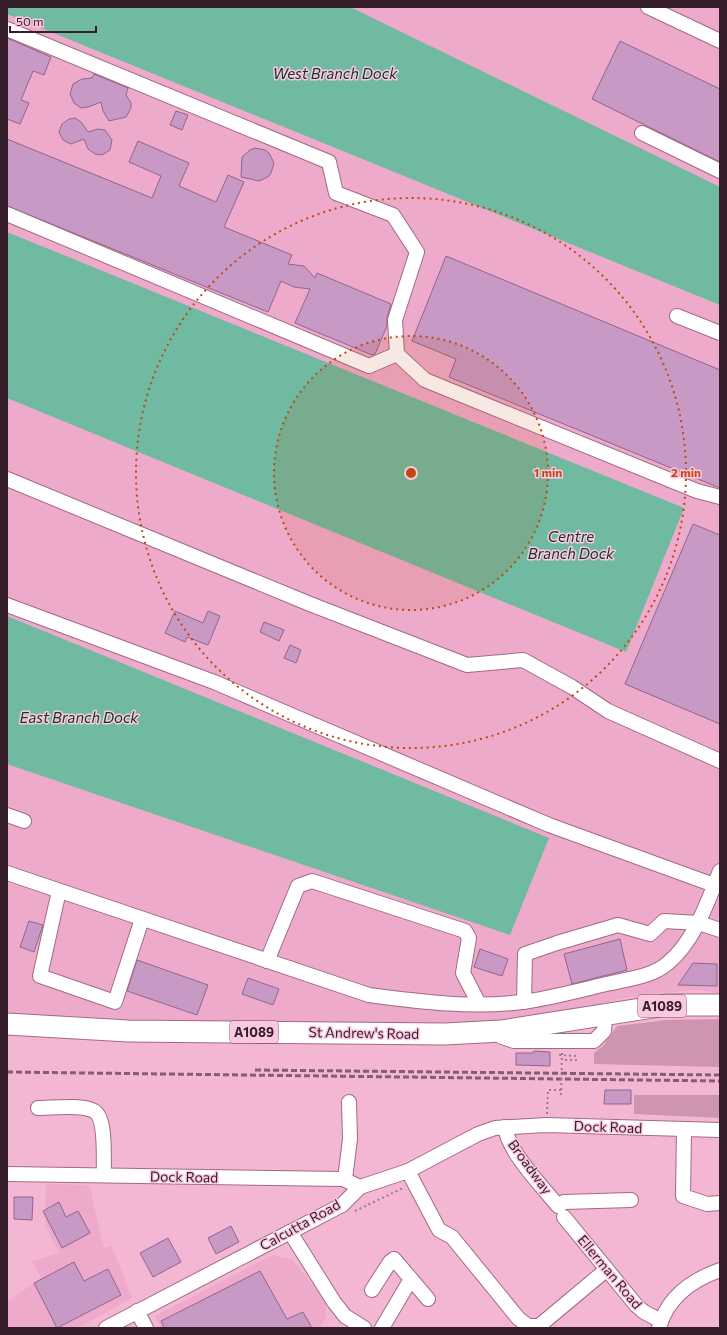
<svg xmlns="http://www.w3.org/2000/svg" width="727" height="1335" font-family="Commissioner,sans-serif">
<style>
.built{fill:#eeaaca}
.green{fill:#cd95af}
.water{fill:#6fbaa0}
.building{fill:#c899c4;stroke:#90658d}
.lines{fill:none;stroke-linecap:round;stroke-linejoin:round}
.minor-casing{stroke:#a16a84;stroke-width:16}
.highway-casing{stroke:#a16a84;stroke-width:23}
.path{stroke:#a3768b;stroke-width:2;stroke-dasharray:2 3;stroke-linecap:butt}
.minor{stroke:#fff;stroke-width:14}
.highway{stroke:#fff;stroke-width:21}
.rail{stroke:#845d6f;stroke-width:3;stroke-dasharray:6 3;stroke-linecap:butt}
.path-bridge{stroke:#a3768b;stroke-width:2;stroke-dasharray:2 3;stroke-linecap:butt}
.ring{fill:none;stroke:#bb4a13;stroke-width:2;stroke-dasharray:2 4}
.labels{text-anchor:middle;stroke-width:3;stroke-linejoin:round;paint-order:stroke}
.shield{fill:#fac8df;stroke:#705160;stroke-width:1}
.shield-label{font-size:13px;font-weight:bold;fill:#351e29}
.street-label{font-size:14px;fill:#351e29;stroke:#fac8df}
.water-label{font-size:15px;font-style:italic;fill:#113529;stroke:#fac8df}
.centre{fill:#bb4a13;stroke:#fac8df;stroke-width:2}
.ring-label{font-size:12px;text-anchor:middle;font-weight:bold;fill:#bb4a13;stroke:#fac8df;stroke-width:3;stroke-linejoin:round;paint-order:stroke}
</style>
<rect width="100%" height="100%" fill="#f4b7d3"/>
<!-- built -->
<g class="built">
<path d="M 7,7 L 720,7 L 720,994 L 700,990 L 659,993 L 618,999 L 596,1007 L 498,1021 L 454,1024 L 168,1021 L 68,1018 L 7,1013 Z"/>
<path d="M 46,1184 L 89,1185 L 104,1248 L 112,1246 L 132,1298 L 77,1328 L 7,1328 L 7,1302 L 41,1278 L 32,1261 L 59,1253 L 45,1225 Z"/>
<path d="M 272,1255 L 292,1259 L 326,1302 L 326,1318 L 319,1328 L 161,1328 L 155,1316 Z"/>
</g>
<!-- green -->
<g class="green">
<path d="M 720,1019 L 720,1067 L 594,1064 L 594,1053 L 603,1046 L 617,1026 L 667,1020 Z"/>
<path d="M 634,1095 L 720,1095 L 720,1118 L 634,1114 Z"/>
</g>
<!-- water -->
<g class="water">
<path d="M 7,7 L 350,7 L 720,187 L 720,305 L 7,14 Z"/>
<path d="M 7,232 L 684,508 L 626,652 L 7,398 Z"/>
<path d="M 7,616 L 549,838 L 510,935 L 7,764 Z"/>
</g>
<!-- building -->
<g class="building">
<path d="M 7,38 L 51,57 L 44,75 L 33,71 L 21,100 L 29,103 L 20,124 L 7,119 Z"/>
<path d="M 620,41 L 720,89 L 720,162 L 592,99 Z"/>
<path d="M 94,74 L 128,88 L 126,95 L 131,103 L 131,108 L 126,117 L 109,121 L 103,111 L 101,102 L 88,107 L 81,108 L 74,103 L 70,94 L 73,84 L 82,79 L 92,78 Z"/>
<path d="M 176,111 L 188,115 L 182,130 L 170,125 Z"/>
<path d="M 75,118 L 81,122 L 88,132 L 98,129 L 105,130 L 112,140 L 110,150 L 102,155 L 95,154 L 88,149 L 84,139 L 71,144 L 63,140 L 59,132 L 62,124 L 69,119 Z"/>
<path d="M 7,139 L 152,198 L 161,176 L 129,162 L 138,141 L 189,163 L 179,186 L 216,202 L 228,175 L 244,182 L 224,227 L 292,255 L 288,264 L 304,266 L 315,278 L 317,273 L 391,304 L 387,318 L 387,326 L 375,354 L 372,355 L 295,323 L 310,289 L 294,287 L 281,281 L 268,312 L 7,206 Z"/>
<path d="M 255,148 L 265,150 L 269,153 L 274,163 L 271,173 L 268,177 L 259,181 L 241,177 L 242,157 L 250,150 Z"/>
<path d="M 446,256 L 720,370 L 720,488 L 449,377 L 456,359 L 412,341 Z"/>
<path d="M 693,524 L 720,535 L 720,724 L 625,684 Z"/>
<path d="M 175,611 L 203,623 L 208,611 L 220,616 L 208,645 L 187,637 L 185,642 L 165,633 Z"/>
<path d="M 264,622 L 284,630 L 279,641 L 260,632 Z"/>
<path d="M 290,645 L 301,650 L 296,663 L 284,658 Z"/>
<path d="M 29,921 L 43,925 L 34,952 L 20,947 Z"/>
<path d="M 620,939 L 627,970 L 572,984 L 564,954 Z"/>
<path d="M 480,949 L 508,959 L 502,976 L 474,967 Z"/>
<path d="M 137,960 L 208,985 L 197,1015 L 127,991 Z"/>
<path d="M 693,963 L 717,964 L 717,986 L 678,985 Z"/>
<path d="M 248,978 L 279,989 L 273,1005 L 242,994 Z"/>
<path d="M 534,1051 L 550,1052 L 550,1066 L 516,1065 L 516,1053 L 533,1053 Z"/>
<path d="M 605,1090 L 631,1090 L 631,1104 L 604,1104 Z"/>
<path d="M 14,1197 L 33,1197 L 32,1220 L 14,1219 Z"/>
<path d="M 59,1202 L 66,1217 L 78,1211 L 90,1233 L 62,1248 L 43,1211 Z"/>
<path d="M 231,1226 L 239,1242 L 216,1254 L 208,1238 Z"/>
<path d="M 168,1238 L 181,1262 L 153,1277 L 140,1253 Z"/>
<path d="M 74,1262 L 84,1281 L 108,1269 L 121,1295 L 57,1328 L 34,1283 Z"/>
<path d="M 260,1271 L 287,1319 L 303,1312 L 312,1328 L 164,1328 L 161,1321 Z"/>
</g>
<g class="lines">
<!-- minor casing -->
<g class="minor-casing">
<g id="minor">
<path d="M 648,7 L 720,41"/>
<path d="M 7,29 L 329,162 L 336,193 L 393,215 L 417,252 L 395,320 L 397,354 L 425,380 L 697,491 L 720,497"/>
<path d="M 642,133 L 720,171"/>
<path d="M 7,214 L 369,366 L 397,354"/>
<path d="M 677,316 L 720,333"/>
<path d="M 7,479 L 310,604 L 467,665 L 523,660 L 572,687 L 608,711 L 720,761"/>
<path d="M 7,605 L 214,682 L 549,825 L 714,885"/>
<path d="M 7,815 L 24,821"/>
<path d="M 7,873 L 369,995 C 422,1002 476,1009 529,1001 C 555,997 581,990 606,984 C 627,979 652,977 668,963 C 695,940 707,903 720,871"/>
<path d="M 59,891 L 40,976 L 115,1002 L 142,919"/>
<path d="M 267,961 L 298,886 L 312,881 L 465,931 L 469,938 L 463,973 L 479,1004"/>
<path d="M 524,1002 L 525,954 L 557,943 L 618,925 L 650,934 L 664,921 L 699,923 L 720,930"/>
<path d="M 501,1031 L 502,1037 L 514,1041 L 594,1041 L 604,1031 L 605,1015"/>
<path d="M 38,1108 C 52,1108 82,1104 94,1111 C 107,1118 103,1161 104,1175"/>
<path d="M 505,1127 C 508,1152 542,1186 558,1206 L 564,1202 L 631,1200"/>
<path d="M 684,1129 L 683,1196 L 707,1204 L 720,1203"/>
<path d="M 408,1171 L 439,1230 L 452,1237 L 518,1318 L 528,1326 L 539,1326 L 606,1270"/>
<path d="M 7,1174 L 343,1179 L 360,1187"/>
<path d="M 345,1179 L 350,1139 L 349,1102"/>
<path d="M 564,1217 L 636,1305 L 644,1312 L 661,1321"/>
<path d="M 290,1232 L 334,1302 L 345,1316 L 364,1328"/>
<path d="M 411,1279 L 428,1299"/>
<path d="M 372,1290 L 390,1262 L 394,1259 L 411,1279 L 382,1328"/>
<path d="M 137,1311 L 146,1328"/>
<path d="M 106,1328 L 342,1205 L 360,1187 L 408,1171 L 478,1134 L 495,1128 L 546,1125 L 720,1130"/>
<path d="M 659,1328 C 667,1298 692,1280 720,1270"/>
</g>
</g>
<!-- highway casing -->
<g class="highway-casing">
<path id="highway" d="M 7,1024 L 128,1031 L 445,1034 L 501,1031 L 666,1005 L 720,1005"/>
</g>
<!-- path -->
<g class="path">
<path d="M 560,1054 L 560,1055 L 576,1056 L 576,1060 L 562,1060"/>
<path d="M 547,1114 L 548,1090 L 561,1090"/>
<path d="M 355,1211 L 403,1188"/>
</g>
<!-- minor -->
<use href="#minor" class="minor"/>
<!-- highway -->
<use href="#highway" class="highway"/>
<!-- rail -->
<g class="rail">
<path d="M 255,1070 L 720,1075"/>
<path d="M 7,1072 L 720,1081"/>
</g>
<!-- path-bridge -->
<path class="path-bridge" d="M 561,1095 L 562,1053"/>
</g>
<!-- distance rings -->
<circle cx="411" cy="473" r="137" fill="#bb4a13" fill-opacity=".12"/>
<g class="ring">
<circle cx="411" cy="473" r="137"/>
<circle cx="411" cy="473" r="275"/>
</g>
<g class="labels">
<!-- shield labels -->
<g class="shield">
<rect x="638" y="995" width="48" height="22" rx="3"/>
<rect x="230" y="1021" width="48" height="22" rx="3"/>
</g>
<g class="shield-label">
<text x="662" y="1011">A1089</text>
<text x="254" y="1037">A1089</text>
</g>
<!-- street labels -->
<g class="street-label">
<text transform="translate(364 1033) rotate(1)" y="5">St Andrew's Road</text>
<text transform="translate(608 1127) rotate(2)" y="5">Dock Road</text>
<text transform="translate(530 1167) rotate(54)" y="5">Broadway</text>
<text transform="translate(184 1177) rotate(1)" y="5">Dock Road</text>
<text transform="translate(300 1225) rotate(-29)" y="5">Calcutta Road</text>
<text transform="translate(610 1272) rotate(50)" y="5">Ellerman Road</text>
</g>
<!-- water labels -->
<g class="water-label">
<text x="335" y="79">West Branch Dock</text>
<text x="571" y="542">Centre<tspan x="571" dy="17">Branch Dock</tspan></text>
<text x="79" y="723">East Branch Dock</text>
</g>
</g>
<circle cx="411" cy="473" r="6" class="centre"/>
<g class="ring-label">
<text x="548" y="477">1 min</text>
<text x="686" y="477">2 min</text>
</g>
<!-- border -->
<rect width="727" height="1335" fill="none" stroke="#351e29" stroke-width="16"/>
<!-- scale -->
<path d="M10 26v6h86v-6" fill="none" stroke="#351e29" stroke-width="2"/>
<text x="16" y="26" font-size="12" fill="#351e29" stroke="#fac8df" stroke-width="3" paint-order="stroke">50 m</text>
</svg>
